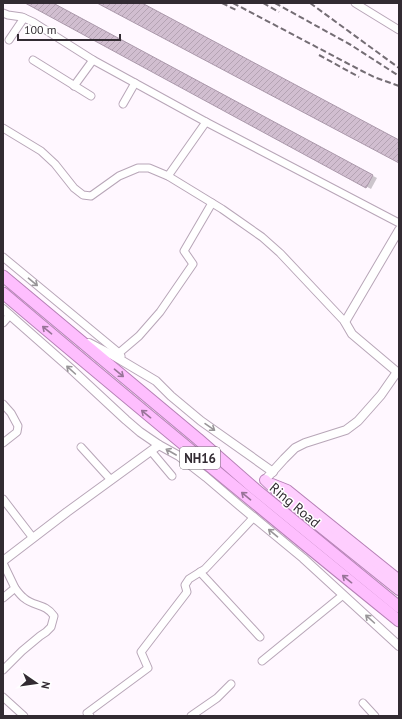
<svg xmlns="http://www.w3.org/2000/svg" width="402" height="719" font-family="'PT Sans',sans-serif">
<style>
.shadow{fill:#0003}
.building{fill:url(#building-hatch);stroke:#ab99ab}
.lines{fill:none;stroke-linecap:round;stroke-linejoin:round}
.minor-casing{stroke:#b8a6b8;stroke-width:9}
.tertiary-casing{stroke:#b8a6b8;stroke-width:10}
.primary-casing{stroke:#b680b6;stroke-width:12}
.trunk-casing{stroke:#b680b6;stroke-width:13}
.minor{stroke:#fff;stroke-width:7}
.tertiary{stroke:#fff;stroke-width:8}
.primary{stroke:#fecefe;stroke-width:10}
.trunk{stroke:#febefe;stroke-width:11}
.rail{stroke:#746d74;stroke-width:2;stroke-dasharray:6 3;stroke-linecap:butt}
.oneway{stroke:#989598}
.oneway2{stroke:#987498}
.labels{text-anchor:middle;stroke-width:3;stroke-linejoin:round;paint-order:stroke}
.shield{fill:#fff;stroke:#706b70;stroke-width:1}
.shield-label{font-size:13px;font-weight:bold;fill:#322b32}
.street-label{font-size:14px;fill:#322b32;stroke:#fff}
</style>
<defs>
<pattern id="building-hatch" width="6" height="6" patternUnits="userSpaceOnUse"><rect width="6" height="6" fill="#d1bed0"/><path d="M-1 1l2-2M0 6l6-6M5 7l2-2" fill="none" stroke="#b4a3b3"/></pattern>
</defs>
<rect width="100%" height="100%" fill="#fff7ff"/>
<!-- shadow -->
<path class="shadow" d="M 28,3 L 51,3 L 377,178 L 371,189 Z"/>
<!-- building -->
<g class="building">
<path d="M 25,3 L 53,3 L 373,175 L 366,188 Z"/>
<path d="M 97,3 L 142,3 L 399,140 L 399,163 Z"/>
</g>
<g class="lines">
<!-- minor casing -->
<g class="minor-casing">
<g id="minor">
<path d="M 355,3 L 399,30"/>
<path d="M 3,13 L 8,15 L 22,17 L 33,22 L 93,60 L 206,122 L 399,223"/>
<path d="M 9,40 L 24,18"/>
<path d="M 33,60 L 91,96"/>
<path d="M 74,86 L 93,60"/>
<path d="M 123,104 L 135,83"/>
<path d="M 3,128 L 41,151 L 55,164 L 74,188 L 83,195 L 91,196 L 119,176 L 138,168 L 149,168 L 168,176 L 222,209 L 262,237 L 280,253 L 345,322"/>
<path d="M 168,176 L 206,122"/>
<path d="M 3,257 L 119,353 L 121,356"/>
<path d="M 3,323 L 10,315"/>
<path d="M 119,353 L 139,336 L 160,312 L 193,264 L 184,251 L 212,203"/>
<path d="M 3,404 L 11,413 L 18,426 L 17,432 L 3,443"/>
<path d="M 81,447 L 111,480"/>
<path d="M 151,451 L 172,476"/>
<path d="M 3,499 L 33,538"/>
<path d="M 3,563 L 15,588 L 3,598"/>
<path d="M 200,572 L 260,637"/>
<path d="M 262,661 L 343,595"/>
<path d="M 3,670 L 22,651 L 40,636 L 46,632 L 51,627 L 54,616 C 45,603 34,607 24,598 C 21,596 18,592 15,588"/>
<path d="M 3,697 L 24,716"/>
<path d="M 363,703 L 375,716"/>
<path d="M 90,716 L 87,713 L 148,668 L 141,652 L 187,592 L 185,585 L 189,579 L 205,569 L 254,517"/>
<path d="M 191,716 L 217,698 L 231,684"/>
</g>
</g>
<!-- tertiary casing -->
<g class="tertiary-casing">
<g id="tertiary">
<path d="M 3,309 L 70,368 L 126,420 L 140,432 L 159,445 L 179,456 L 206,477 L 240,506 L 303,558 L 399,646"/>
<path d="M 89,343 L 114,356 L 156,381 L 171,396 L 201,421 L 273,472"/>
<path d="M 265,480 L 284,459 L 295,448 L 305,443 L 346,430 L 358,421 L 381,395 L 397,372 L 352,334 L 345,322 L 399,230"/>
<path d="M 3,561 L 67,512 L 159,445"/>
</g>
</g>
<!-- primary casing -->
<g class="primary-casing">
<g id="primary">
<path d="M 265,480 L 283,497 L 399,590"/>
<path d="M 272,484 L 287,490 L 399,580"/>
</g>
</g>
<!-- trunk casing -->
<g class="trunk-casing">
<g id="trunk">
<path d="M 3,276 L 198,439 L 255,489 L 399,607"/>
<path d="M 3,293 C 134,404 266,513 399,621"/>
</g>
</g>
<!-- minor -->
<use href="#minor" class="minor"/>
<!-- tertiary -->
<use href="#tertiary" class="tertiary"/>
<!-- primary -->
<use href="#primary" class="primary"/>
<!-- trunk -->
<use href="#trunk" class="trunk"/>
<!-- rail -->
<g class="rail">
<path d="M 222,3 L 238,11"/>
<path d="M 233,3 L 362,71 L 374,77 L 399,86"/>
<path d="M 263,3 L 279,12"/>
<path d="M 275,3 L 351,45 L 399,76"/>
<path d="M 310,3 L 399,68"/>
<path d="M 319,55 L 359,77"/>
</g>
</g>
<!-- one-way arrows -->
<defs><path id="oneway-shaft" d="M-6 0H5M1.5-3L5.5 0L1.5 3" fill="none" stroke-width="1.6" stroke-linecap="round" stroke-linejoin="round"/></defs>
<g class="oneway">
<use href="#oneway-shaft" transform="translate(33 282) rotate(40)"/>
<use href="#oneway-shaft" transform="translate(71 370) rotate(-138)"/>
<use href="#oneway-shaft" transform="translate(210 427) rotate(35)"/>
<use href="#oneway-shaft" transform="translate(171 452) rotate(-150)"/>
<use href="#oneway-shaft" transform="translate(273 533) rotate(-140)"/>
<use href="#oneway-shaft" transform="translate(370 619) rotate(-138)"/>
</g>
<g class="oneway2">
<use href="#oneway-shaft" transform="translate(47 330) rotate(-140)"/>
<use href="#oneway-shaft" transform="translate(119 373) rotate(40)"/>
<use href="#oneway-shaft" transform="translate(146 414) rotate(-141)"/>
<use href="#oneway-shaft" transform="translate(246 496) rotate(-140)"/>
<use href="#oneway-shaft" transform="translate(347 579) rotate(-141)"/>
</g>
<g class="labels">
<!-- shield labels -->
<rect class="shield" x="180" y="447" width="40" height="22" rx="3"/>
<g class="shield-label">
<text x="200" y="463">NH16</text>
</g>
<!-- street labels -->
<g class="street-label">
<text transform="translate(295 505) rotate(40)" y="5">Ring Road</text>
</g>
</g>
<!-- border -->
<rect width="402" height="719" fill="none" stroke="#322b32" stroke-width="8"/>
<!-- north arrow -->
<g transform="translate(36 683) rotate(103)" stroke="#ffffff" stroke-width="3" paint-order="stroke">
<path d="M0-3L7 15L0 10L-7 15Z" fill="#322b32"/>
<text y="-6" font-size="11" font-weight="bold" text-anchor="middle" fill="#322b32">N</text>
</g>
<!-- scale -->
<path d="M18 34v6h102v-6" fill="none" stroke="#322b32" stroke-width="2"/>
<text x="24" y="34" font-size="12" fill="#322b32" stroke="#ffffff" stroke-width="3" paint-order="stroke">100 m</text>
</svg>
